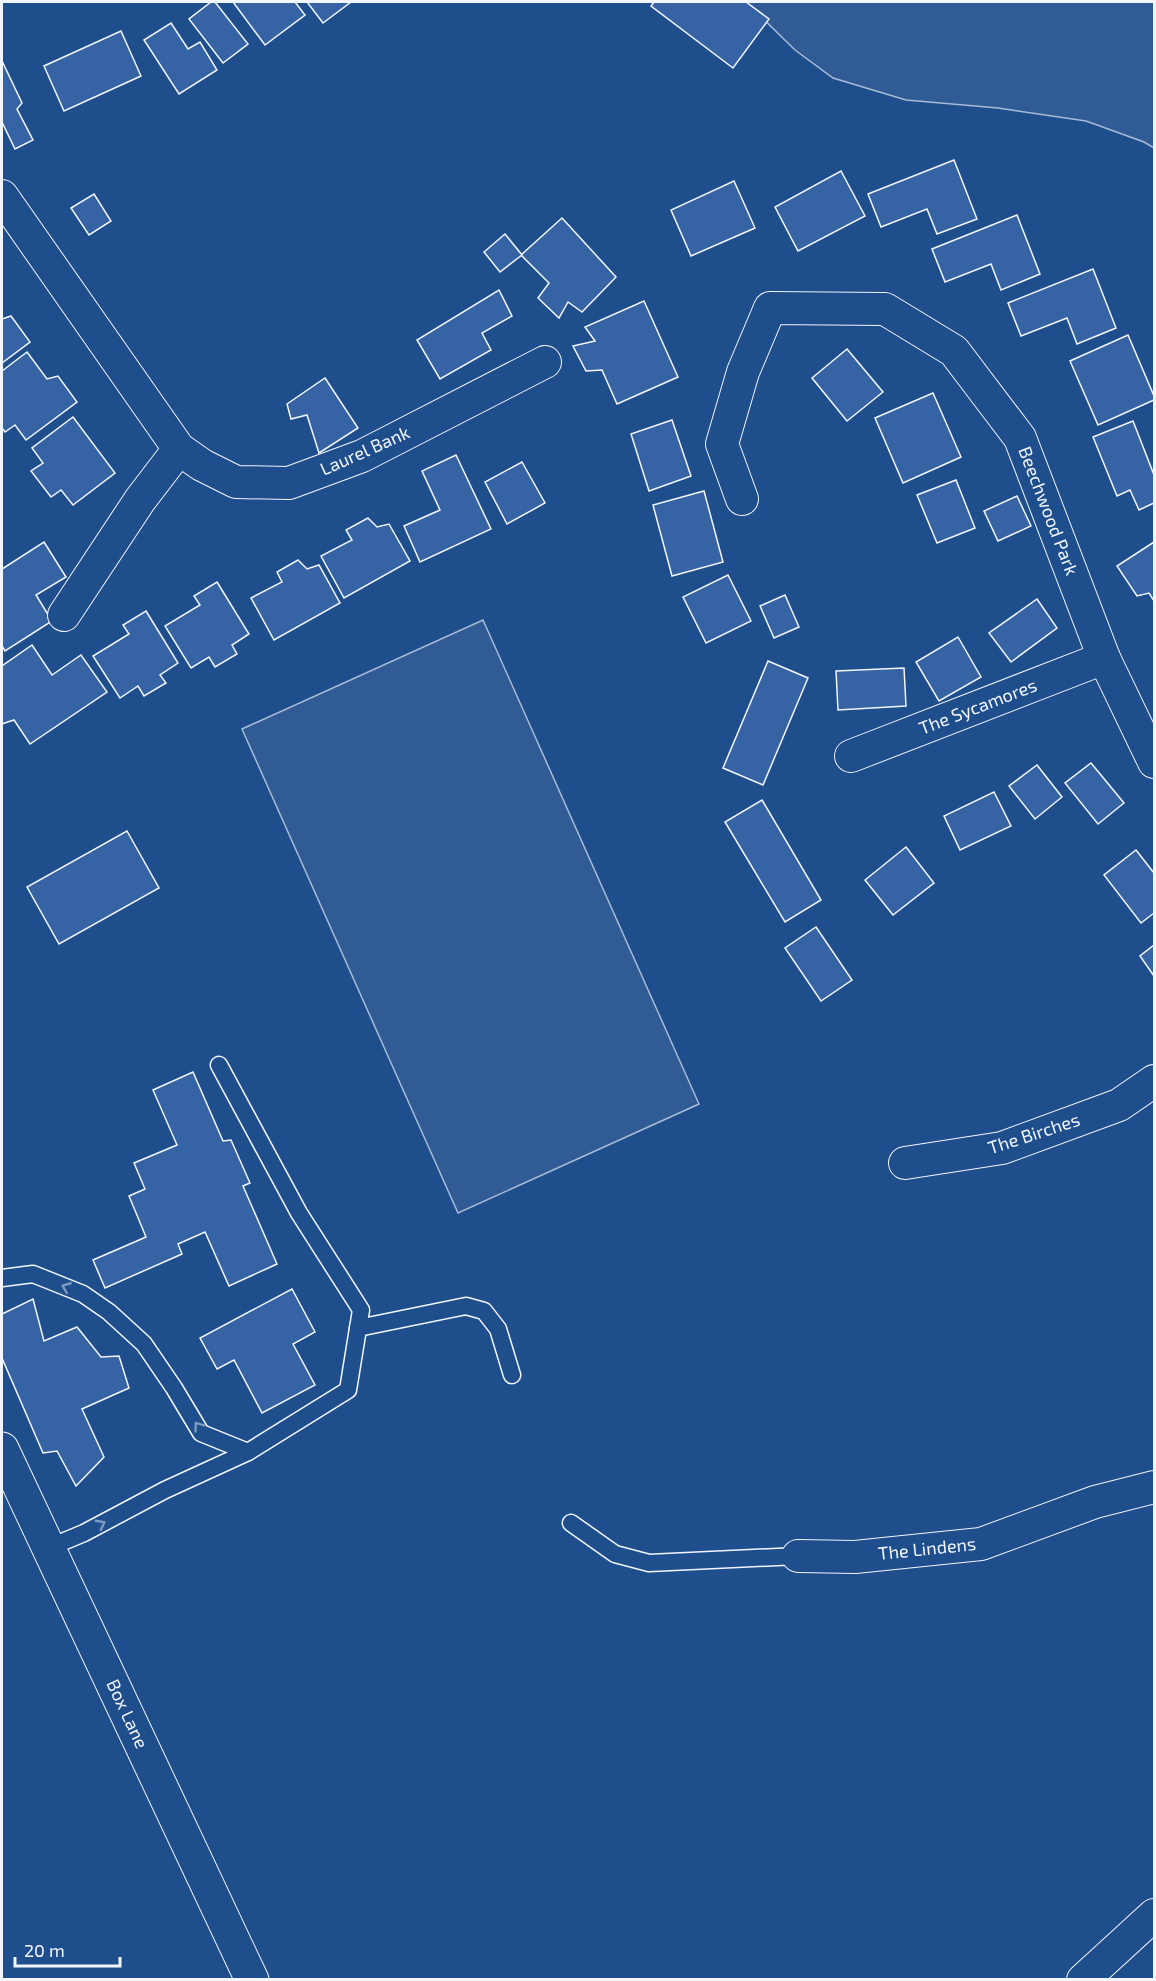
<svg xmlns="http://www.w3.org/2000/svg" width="1156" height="1981" font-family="'Exo 2',sans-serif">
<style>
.green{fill:#305b95;stroke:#a8bbd7;stroke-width:1.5}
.building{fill:#3563a3;stroke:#f2f6ff;stroke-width:1.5}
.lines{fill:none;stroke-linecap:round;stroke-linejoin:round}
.lane-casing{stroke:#f2f6ff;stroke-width:19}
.street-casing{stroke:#f2f6ff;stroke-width:34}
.secondary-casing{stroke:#f2f6ff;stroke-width:35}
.lane{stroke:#1f4e8c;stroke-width:16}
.street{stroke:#1f4e8c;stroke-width:32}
.secondary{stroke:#1f4e8c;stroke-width:33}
.oneway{stroke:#7e9ac0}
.labels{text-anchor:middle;stroke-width:4.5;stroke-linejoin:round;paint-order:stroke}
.street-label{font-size:18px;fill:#f2f6ff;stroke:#1f4e8c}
</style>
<rect width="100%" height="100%" fill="#1f4e8c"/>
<!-- green -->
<g class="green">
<path d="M 746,2 L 1154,2 L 1154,148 L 1144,142 L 1086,121 L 998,108 L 906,100 L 833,78 L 795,50 Z"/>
<path d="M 483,620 L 699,1104 L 458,1213 L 242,729 Z"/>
</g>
<!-- building -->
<g class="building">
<path d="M 211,2 L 215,2 L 248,44 L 223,63 L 189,19 Z"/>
<path d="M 233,2 L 295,2 L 305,15 L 265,45 Z"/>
<path d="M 307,2 L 351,2 L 323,23 Z"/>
<path d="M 654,2 L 746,2 L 769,19 L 733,68 L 651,6 Z"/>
<path d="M 171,23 L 188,49 L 200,42 L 217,70 L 179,94 L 144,40 Z"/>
<path d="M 121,31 L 141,76 L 64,111 L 44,66 Z"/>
<path d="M 2,61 L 22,103 L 17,109 L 33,140 L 15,149 L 2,122 Z"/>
<path d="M 954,160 L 977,219 L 937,234 L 927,209 L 881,227 L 868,194 Z"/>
<path d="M 841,171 L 865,216 L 798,251 L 775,207 Z"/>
<path d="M 734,181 L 755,228 L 691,256 L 671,210 Z"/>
<path d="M 94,194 L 111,221 L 89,235 L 71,208 Z"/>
<path d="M 1017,215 L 1040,274 L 1001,290 L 991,264 L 945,282 L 932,249 Z"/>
<path d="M 562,218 L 616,277 L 582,312 L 568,302 L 559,318 L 538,298 L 549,283 L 521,255 Z"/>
<path d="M 505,234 L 522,255 L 500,272 L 484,252 Z"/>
<path d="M 1093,269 L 1116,328 L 1077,344 L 1067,318 L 1021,336 L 1008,303 Z"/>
<path d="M 499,290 L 512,316 L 482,333 L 491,350 L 440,379 L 417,340 Z"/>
<path d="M 644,301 L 678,377 L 617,404 L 602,370 L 586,371 L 573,346 L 595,341 L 585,327 Z"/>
<path d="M 11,316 L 30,342 L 2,363 L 2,319 Z"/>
<path d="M 1128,335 L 1154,396 L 1154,400 L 1098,425 L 1070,361 Z"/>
<path d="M 847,349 L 883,392 L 847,421 L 812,378 Z"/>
<path d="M 27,352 L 47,379 L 58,376 L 77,402 L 26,440 L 15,425 L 5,432 L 2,428 L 2,371 Z"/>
<path d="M 325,378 L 358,428 L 319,453 L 307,415 L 291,419 L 287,404 Z"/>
<path d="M 933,393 L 961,457 L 903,483 L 875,418 Z"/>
<path d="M 73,417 L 115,473 L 73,505 L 61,490 L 51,497 L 31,471 L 43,463 L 32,448 Z"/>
<path d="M 672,420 L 691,476 L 649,491 L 631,434 Z"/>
<path d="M 1133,421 L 1154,475 L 1154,503 L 1139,510 L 1130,490 L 1117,496 L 1093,437 Z"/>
<path d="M 456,455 L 491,529 L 420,562 L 404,526 L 440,510 L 422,471 Z"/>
<path d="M 522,462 L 545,503 L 507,524 L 485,482 Z"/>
<path d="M 956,480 L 975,528 L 937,543 L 917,495 Z"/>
<path d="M 704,491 L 723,562 L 672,576 L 653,505 Z"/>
<path d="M 1017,496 L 1031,526 L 998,541 L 984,511 Z"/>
<path d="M 368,518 L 377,527 L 389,524 L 410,561 L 344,598 L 321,556 L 352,540 L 346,530 Z"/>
<path d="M 44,542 L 66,577 L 36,595 L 52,621 L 5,651 L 2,646 L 2,569 Z"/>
<path d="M 1154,542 L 1154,601 L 1149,593 L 1137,596 L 1117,566 Z"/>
<path d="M 298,560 L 307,569 L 319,565 L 340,603 L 274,640 L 251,598 L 282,582 L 277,572 Z"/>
<path d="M 728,575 L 751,621 L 706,643 L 683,597 Z"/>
<path d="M 217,582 L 249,634 L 232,645 L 237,654 L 215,667 L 209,657 L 191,668 L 165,626 L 200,605 L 194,596 Z"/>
<path d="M 785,595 L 799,627 L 774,638 L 760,606 Z"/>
<path d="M 1037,599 L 1057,628 L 1011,662 L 989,633 Z"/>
<path d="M 146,611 L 178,663 L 160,675 L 166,683 L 144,696 L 138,686 L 120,698 L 93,656 L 129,634 L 123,625 Z"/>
<path d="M 958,637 L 981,677 L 939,701 L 916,662 Z"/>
<path d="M 32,645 L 52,675 L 81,655 L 107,692 L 30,744 L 14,720 L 2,724 L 2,666 Z"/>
<path d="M 768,661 L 808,678 L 763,785 L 723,768 Z"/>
<path d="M 904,668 L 906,706 L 838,710 L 836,671 Z"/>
<path d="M 1091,763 L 1124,803 L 1098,824 L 1065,783 Z"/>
<path d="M 1037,765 L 1062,797 L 1035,819 L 1009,786 Z"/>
<path d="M 994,792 L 1011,826 L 960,850 L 944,816 Z"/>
<path d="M 762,800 L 821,900 L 785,922 L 725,822 Z"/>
<path d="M 127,831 L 159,888 L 59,944 L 27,887 Z"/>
<path d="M 906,847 L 934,883 L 893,915 L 865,880 Z"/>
<path d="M 1136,850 L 1154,873 L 1154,913 L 1141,923 L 1104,875 Z"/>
<path d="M 816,927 L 852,980 L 821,1001 L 785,948 Z"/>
<path d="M 1154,945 L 1154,976 L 1140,956 Z"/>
<path d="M 193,1072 L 223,1141 L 231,1140 L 250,1183 L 243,1186 L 277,1264 L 229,1286 L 205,1232 L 178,1244 L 182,1254 L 105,1288 L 93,1260 L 146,1237 L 129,1196 L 145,1189 L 134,1163 L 177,1145 L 153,1090 Z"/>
<path d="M 292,1289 L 315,1332 L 293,1344 L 315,1385 L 262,1413 L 234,1360 L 217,1369 L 200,1338 Z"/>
<path d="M 33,1299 L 44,1341 L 77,1327 L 101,1357 L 119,1356 L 129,1388 L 82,1409 L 104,1457 L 76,1486 L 57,1451 L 43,1453 L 2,1358 L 2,1314 Z"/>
</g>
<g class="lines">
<!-- lane casing -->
<g class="lane-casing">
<g id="lane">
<path d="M 2,1278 L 33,1274 L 83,1294 L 109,1312 L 144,1344 L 174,1388 L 201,1433 L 248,1452"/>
<path d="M 358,1328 L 466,1306 L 484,1311 L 498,1329 L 512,1375"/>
<path d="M 571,1523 L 615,1554 L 649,1563 L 798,1556"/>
<path d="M 48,1548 L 84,1533 L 165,1490 L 248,1452 L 348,1390 L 361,1310 L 299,1213 L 219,1065"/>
</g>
</g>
<!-- street casing -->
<g class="street-casing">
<g id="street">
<path d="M 2,196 L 179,449 L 202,465 L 236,482 L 289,483 L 362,456 L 545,362"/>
<path d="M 742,499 L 722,444 L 743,372 L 770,308 L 885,309 L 954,351 L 1020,438 L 1104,658 L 1154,762"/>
<path d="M 64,615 L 140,500 L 179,449"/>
<path d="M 851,756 L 1104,658"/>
<path d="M 905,1163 L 1002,1148 L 1119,1105 L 1154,1081"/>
<path d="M 798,1556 L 855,1557 L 981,1544 L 1095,1502 L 1154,1487"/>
<path d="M 1083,1980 L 1154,1915"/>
</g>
</g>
<!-- secondary casing -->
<g class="secondary-casing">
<path id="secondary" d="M 2,1449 L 252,1980"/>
</g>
<!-- lane -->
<use href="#lane" class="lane"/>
<!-- street -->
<use href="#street" class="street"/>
<!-- secondary -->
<use href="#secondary" class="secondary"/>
</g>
<!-- one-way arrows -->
<defs><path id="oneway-chevron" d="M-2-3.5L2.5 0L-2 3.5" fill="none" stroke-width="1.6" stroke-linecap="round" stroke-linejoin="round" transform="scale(1.5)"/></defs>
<g class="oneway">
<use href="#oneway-chevron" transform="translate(66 1287) rotate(-158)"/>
<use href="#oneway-chevron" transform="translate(198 1426) rotate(-126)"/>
<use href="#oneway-chevron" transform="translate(101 1524) rotate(-28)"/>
</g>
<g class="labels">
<!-- street labels -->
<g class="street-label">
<text transform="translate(365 451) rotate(-24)" y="6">Laurel Bank</text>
<text transform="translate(1048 511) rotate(69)" y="6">Beechwood Park</text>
<text transform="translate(978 707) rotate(-21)" y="6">The Sycamores</text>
<text transform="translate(1034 1134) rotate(-18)" y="6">The Birches</text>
<text transform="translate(927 1549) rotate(-6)" y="6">The Lindens</text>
<text transform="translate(127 1714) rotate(65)" y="6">Box Lane</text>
</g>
</g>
<!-- border -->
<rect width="1156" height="1981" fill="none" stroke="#f2f6ff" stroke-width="6"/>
<!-- scale -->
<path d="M15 1957v9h105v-9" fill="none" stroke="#f2f6ff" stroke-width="3"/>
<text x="24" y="1957" font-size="18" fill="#f2f6ff" stroke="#1f4e8c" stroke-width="4.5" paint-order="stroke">20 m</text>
</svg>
